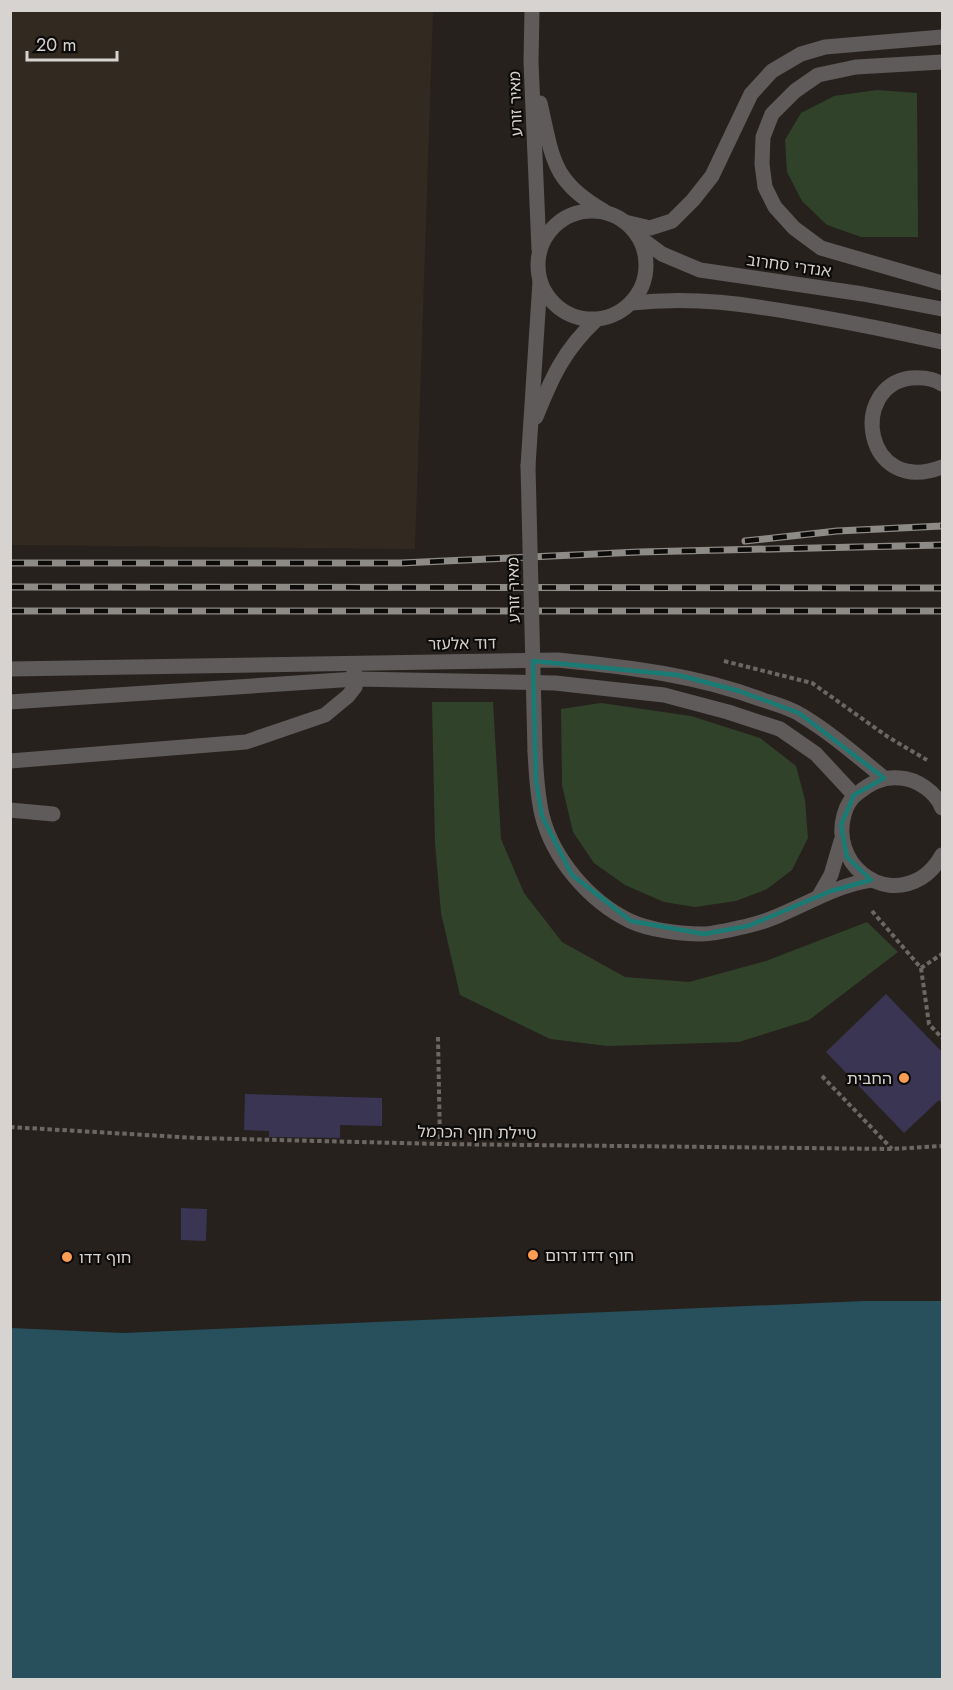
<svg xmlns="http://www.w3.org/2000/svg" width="953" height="1690" font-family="Jost,'Noto Sans Hebrew',sans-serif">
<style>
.built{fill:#322920}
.green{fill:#31422a}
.water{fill:#274f5c}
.building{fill:#393552}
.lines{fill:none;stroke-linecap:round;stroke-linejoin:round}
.path{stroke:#6c6763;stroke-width:4;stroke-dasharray:4.5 3;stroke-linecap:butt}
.minor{stroke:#5f5b5b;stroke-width:15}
.rail-casing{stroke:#8e8a86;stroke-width:7}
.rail{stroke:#0d0b09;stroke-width:4.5;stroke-dasharray:14;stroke-linecap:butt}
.minor-bridge{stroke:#5f5b5b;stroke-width:15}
.marked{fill:none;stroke:#197b73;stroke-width:4.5;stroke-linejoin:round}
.poi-dot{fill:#fd9d54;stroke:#0d0b09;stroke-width:2}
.labels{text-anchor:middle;stroke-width:4.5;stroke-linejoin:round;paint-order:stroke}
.street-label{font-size:16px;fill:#d6d3d0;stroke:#0d0b09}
.poi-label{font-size:16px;fill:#d6d3d0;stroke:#0d0b09;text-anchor:start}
</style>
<rect width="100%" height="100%" fill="#26211c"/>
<!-- built -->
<path class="built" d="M 11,10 L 433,11 L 415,549 L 11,545 Z"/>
<!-- green -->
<g class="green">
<path d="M 877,90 L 917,93 L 918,237 L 861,237 L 827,225 L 802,201 L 787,172 L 785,140 L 801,113 L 834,96 Z"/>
<path d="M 432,702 L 493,702 L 501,839 L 524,893 L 562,942 L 625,977 L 689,982 L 766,961 L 867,922 L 898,952 L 809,1020 L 739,1042 L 608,1046 L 550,1039 L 460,995 L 441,913 L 435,843 Z"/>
<path d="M 601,703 L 691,716 L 760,738 L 796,766 L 805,800 L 808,838 L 792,870 L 767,889 L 736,901 L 695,907 L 664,902 L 625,885 L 594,863 L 573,832 L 562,785 L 561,709 Z"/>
</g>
<!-- water -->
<path class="water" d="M 864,1301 L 942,1301 L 942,1679 L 11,1679 L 11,1328 L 123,1333 Z"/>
<!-- building -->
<g class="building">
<path d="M 886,994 L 942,1052 L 942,1104 L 939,1100 L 904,1133 L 826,1052 Z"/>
<path d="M 245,1094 L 382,1098 L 382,1126 L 340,1125 L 340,1138 L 269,1137 L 269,1131 L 244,1130 Z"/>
<path d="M 181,1208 L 207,1209 L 206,1241 L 181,1240 Z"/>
</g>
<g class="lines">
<!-- path -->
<g class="path">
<path d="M 724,661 L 812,683 L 888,737 L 927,760"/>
<path d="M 872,911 L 921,968 L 942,954"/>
<path d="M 921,968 L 929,1024 L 942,1038"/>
<path d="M 438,1037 L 440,1144"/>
<path d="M 822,1076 L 892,1149"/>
<path d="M 10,1127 L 197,1138 L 440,1144 L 892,1149 L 942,1146"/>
</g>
<!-- minor -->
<g class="minor">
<path d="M 532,10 L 531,62 L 539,250"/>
<path d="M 942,62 L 856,67 L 818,75 L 795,91 L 772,114 L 763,137 L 762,164 L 765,187 L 775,207 L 794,228 L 821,248 L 942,283"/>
<path d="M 540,103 C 553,158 551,181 604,211"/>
<circle cx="592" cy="265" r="54"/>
<path d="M 625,222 L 650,228 L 672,221 L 693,200 L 712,176 L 751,94 L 772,71 L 801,54 L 825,47 L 942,37"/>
<path d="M 639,237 L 662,254 L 700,270 L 863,294 L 942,309"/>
<path d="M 631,303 C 695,296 745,304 808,315 C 853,323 898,332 942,342"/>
<path d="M 942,384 C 933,378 923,377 911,378 C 848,386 864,497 942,467"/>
<path d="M 536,417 C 552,377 564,350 596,320"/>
<path d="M 528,466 L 540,281"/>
<path d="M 10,669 L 558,660 C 628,667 697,675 763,700 C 775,704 790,708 801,715 C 831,733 857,756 884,778"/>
<path d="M 10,702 L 356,679 L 555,683 L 664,695 L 728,712 L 780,729 L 816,754 L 854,795"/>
<path d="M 535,751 C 536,772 537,794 542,815 C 553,859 589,901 630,921 C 649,930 681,934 702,934 C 716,934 733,929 747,926 C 791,916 826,887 871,880"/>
<path d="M 10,761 L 246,742 L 325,715 L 348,696 L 355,687 L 356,679 L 354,671"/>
<path d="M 942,808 C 936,792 917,779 900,778 C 884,776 870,783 858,793 C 851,798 846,807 844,815 C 831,861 879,903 921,878 C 931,872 937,864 942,855"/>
<path d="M 10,810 L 53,814"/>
<path d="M 819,896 L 831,875 L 841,841"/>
</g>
<!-- rail casing -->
<g class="rail-casing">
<g id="rail">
<path d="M 745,541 L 837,531 L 942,526"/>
<path d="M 10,563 L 401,563 L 639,552 L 942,545"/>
<path d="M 10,587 L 942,588"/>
<path d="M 10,611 L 942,611"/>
</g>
</g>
<!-- rail -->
<use href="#rail" class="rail"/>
<!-- minor-bridge -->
<path class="minor-bridge" d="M 528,466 L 535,751"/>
</g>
<!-- marked area -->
<path class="marked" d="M 533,661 L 678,675 L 739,691 L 799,713 L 884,778 L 854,795 L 841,825 L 847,857 L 871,880 L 831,891 L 748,926 L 704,934 L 631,921 L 572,875 L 542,816 L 536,781 Z"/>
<!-- markers -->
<g class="poi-dot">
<circle cx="904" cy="1078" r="6"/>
<circle cx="533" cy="1255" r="6"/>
<circle cx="67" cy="1257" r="6"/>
</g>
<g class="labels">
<!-- street labels -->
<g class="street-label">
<text transform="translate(515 104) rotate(-92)" y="6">מאיר זורע</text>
<text transform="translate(789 265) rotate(8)" y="6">אנדרי סחרוב</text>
<text transform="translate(513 590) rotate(-91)" y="6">מאיר זורע</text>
<text transform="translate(462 643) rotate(-1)" y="6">דוד אלעזר</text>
<text transform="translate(477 1132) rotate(1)" y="6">טיילת חוף הכרמל</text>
</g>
<!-- poi labels -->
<g class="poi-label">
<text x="892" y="1084" text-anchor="end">החבית</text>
<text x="545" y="1261">חוף דדו דרום</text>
<text x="79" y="1263">חוף דדו</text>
</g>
</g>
<!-- border -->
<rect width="953" height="1690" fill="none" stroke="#d6d3d0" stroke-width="24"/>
<!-- scale -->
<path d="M27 51v9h90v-9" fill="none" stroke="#d6d3d0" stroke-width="3"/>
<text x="36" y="51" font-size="18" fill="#d6d3d0" stroke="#0d0b09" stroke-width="4.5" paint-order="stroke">20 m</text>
</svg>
